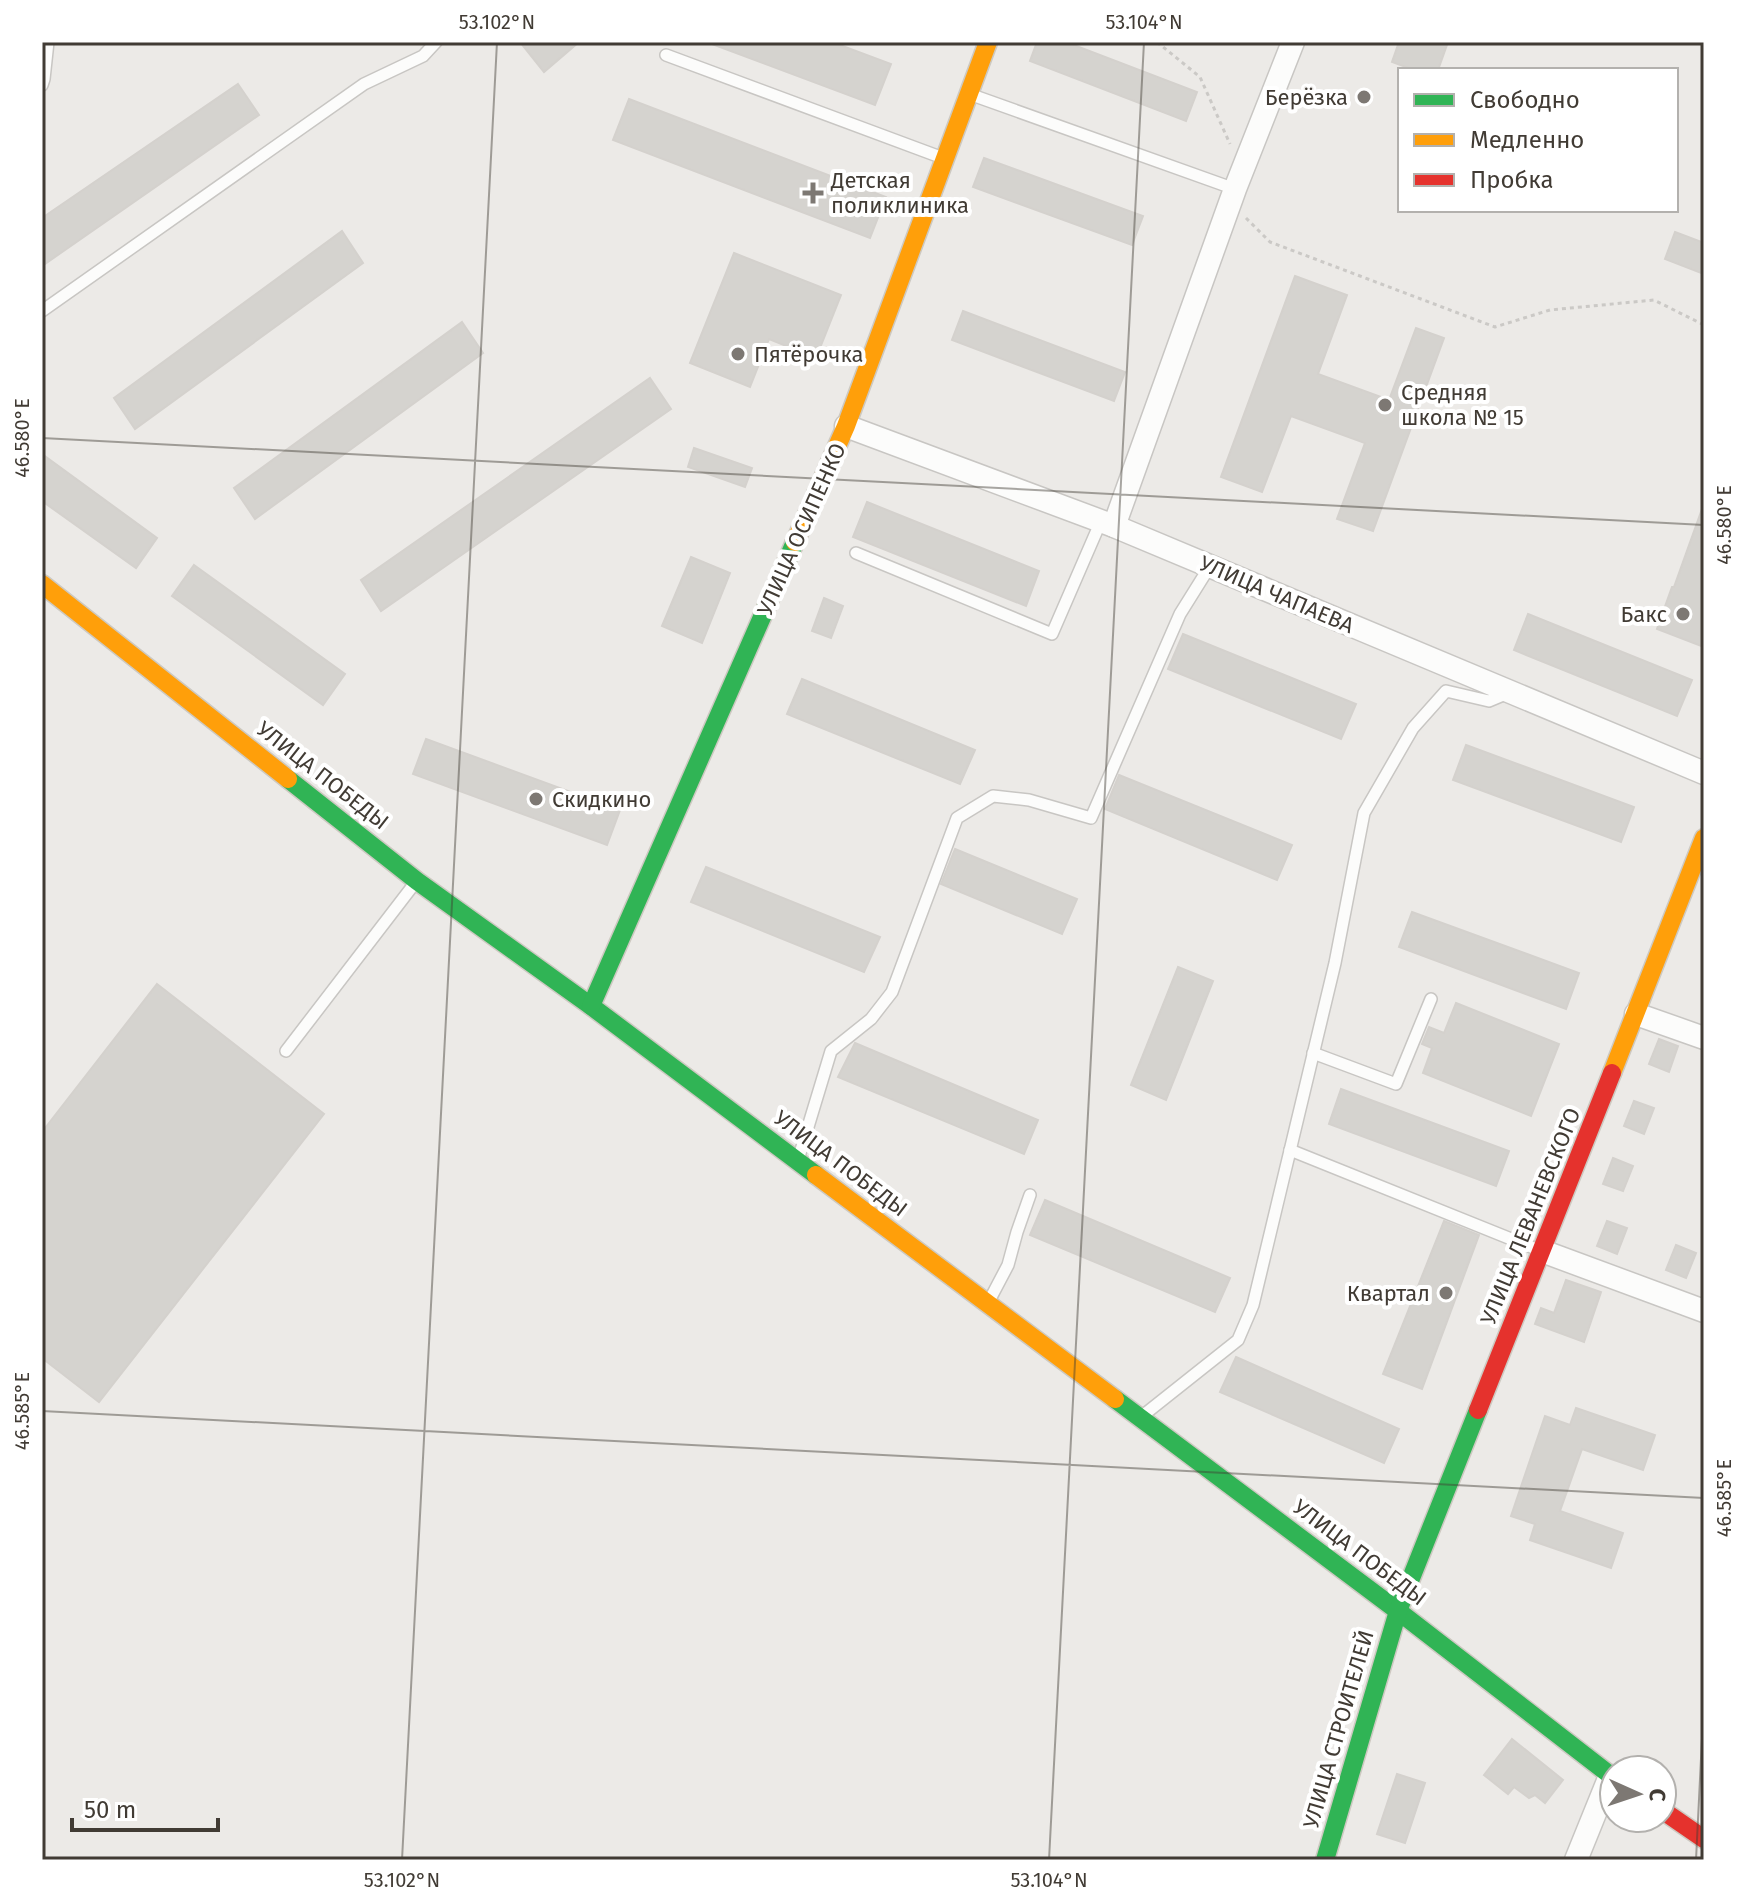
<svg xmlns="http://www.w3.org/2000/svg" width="1746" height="1902" font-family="'Fira Sans',sans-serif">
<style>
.building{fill:#d5d3cf;stroke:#d4d1cd;stroke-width:2}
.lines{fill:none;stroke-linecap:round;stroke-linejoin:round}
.lane-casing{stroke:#c8c6c3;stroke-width:14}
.street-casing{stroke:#c8c6c3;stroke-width:25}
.fast-casing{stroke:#cdc9c1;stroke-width:21}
.slow-casing{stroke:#cdc9c1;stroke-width:21}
.jam-casing{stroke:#cdc9c1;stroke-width:21}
.path{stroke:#cbc9c6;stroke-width:3;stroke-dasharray:4 4;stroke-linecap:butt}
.lane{stroke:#fcfcfb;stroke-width:11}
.street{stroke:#fcfcfb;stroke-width:22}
.fast{stroke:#30b455;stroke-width:18}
.slow{stroke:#ff9f0a;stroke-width:18}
.jam{stroke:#e5322d;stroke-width:18}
.ticks{fill:none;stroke:#413b34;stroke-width:2;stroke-opacity:0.45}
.poi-dot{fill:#7d7873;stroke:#fff;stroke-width:3}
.labels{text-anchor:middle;stroke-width:8;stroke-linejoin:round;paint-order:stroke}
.poi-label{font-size:22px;fill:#413b34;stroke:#fff;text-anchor:start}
.street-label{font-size:22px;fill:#413b34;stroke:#fff}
.neatline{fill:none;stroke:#413b34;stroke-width:3}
.ticks-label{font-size:20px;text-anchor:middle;fill:#413b34}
</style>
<rect width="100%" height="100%" fill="#eceae7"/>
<!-- building -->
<g class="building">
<path d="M 520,42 L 579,42 L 544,72 Z"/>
<path d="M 712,42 L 832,42 L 891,64 L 875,105 L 712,44 Z"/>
<path d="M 1037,42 L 1066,42 L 1197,92 L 1186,121 L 1030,61 Z"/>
<path d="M 1399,42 L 1448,42 L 1438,70 L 1414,70 L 1392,62 Z"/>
<path d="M 238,84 L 259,115 L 42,266 L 42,218 Z"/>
<path d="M 629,99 L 886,197 L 870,238 L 613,140 Z"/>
<path d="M 984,158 L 1143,216 L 1132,245 L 973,187 Z"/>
<path d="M 342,231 L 363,263 L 135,429 L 114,398 Z"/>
<path d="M 1675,232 L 1704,243 L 1704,274 L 1665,259 Z"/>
<path d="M 734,253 L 841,295 L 816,358 L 769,339 L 750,387 L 690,363 Z"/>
<path d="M 1295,276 L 1347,295 L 1318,374 L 1389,400 L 1416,328 L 1444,338 L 1373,531 L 1337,519 L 1365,443 L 1291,416 L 1262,492 L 1221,477 Z"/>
<path d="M 963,311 L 1125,372 L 1114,401 L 952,340 Z"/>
<path d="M 462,322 L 483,353 L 255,519 L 234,488 Z"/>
<path d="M 650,378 L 671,409 L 381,611 L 361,580 Z"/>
<path d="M 694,448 L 752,468 L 745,487 L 688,467 Z"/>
<path d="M 42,454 L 157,538 L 136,568 L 42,501 Z"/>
<path d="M 867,502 L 1039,571 L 1026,606 L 853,537 Z"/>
<path d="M 1702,509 L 1704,510 L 1704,647 L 1657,629 L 1672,587 L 1674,587 Z"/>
<path d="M 691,557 L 730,573 L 702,643 L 662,626 Z"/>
<path d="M 194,565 L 345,674 L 323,705 L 172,596 Z"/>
<path d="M 824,598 L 843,606 L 831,638 L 812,631 Z"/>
<path d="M 1528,614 L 1692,680 L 1677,716 L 1514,650 Z"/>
<path d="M 1183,634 L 1356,704 L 1341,739 L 1168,669 Z"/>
<path d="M 802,679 L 975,750 L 960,784 L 787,714 Z"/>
<path d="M 426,739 L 620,810 L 607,845 L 413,774 Z"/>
<path d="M 1466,745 L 1634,807 L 1621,842 L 1453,780 Z"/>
<path d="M 1119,775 L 1292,845 L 1277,880 L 1105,809 Z"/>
<path d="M 955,849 L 1077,899 L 1062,934 L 941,884 Z"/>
<path d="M 706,867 L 880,937 L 864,972 L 691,902 Z"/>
<path d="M 1412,912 L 1579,973 L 1566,1009 L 1399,947 Z"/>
<path d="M 1178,967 L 1213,981 L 1166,1100 L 1131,1085 Z"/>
<path d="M 157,984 L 324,1114 L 99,1402 L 42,1358 L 42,1132 Z"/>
<path d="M 1456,1003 L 1559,1044 L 1531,1116 L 1423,1073 L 1432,1048 L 1422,1044 L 1429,1027 L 1444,1033 Z"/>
<path d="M 1659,1039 L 1678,1046 L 1669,1072 L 1649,1064 Z"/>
<path d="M 855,1043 L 1038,1120 L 1024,1154 L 838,1077 Z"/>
<path d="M 1341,1089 L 1509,1151 L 1496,1186 L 1329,1124 Z"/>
<path d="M 1634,1101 L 1654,1108 L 1644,1134 L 1624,1126 Z"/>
<path d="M 1613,1158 L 1633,1166 L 1623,1191 L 1603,1184 Z"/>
<path d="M 1045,1200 L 1230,1278 L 1215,1312 L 1030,1235 Z"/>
<path d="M 1444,1221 L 1479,1235 L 1422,1389 L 1383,1374 Z"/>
<path d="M 1607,1221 L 1627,1228 L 1617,1254 L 1597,1246 Z"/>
<path d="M 1676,1245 L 1696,1253 L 1686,1278 L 1666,1270 Z"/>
<path d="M 1566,1280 L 1601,1292 L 1584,1342 L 1535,1324 L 1541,1308 L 1554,1313 Z"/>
<path d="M 1236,1357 L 1399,1429 L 1384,1463 L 1220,1392 Z"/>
<path d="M 1576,1408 L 1655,1435 L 1643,1470 L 1582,1449 L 1560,1511 L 1623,1533 L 1611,1568 L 1530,1540 L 1535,1524 L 1511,1516 L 1545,1416 L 1570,1425 Z"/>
<path d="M 1512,1739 L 1563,1780 L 1545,1803 L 1535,1795 L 1529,1798 L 1514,1787 L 1508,1794 L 1484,1775 Z"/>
<path d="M 1397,1774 L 1425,1783 L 1405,1843 L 1377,1834 Z"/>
</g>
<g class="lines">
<!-- lane casing -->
<g class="lane-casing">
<g id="lane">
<path d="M 666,55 L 943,158"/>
<path d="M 42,85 L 44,79 L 48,42"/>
<path d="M 972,95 L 1235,189"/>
<path d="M 42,311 L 364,84 L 423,56 L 436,42"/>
<path d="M 856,553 L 1052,634 L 1101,521"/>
<path d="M 286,1051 L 415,883"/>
<path d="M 1313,1053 L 1396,1084 L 1431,999"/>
<path d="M 1290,1150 L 1541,1251"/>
<path d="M 798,1160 L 831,1051 L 871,1019 L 892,992 L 957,818 L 993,796 L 1029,800 L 1091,818 L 1180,614 L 1210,566"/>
<path d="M 988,1303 L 1008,1265 L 1017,1232 L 1030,1195"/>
<path d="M 1141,1417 L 1238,1340 L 1253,1305 L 1335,963 L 1364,813 L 1413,728 L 1446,691 L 1489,701 L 1508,693"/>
</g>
</g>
<!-- street casing -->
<g class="street-casing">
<g id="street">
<path d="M 846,426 L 1114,526 L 1704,773"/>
<path d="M 1114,526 L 1235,189 L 1293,42"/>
<path d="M 1636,1014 L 1704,1038"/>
<path d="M 1542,1251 L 1704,1311"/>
<path d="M 1576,1860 L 1610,1776"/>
</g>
</g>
<!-- fast casing -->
<g class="fast-casing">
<g id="fast">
<path d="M 288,779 L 417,881 L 591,1006 L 816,1175"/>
<path d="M 591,1006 L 795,542"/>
<path d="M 1115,1399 L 1398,1611 L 1614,1778"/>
<path d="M 1325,1860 L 1398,1611 L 1478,1410"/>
</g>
</g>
<!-- slow casing -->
<g class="slow-casing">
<g id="slow">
<path d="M 795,542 L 846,426 L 988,42"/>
<path d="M 42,584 L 288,779"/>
<path d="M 1612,1073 L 1704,838"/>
<path d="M 816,1175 L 1115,1399"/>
</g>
</g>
<!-- jam casing -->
<g class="jam-casing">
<g id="jam">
<path d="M 1478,1410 L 1612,1073"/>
<path d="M 1662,1810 L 1704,1839"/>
</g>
</g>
<!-- path -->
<g class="path">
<path d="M 1157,42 L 1200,77 L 1230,144"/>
<path d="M 1246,218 L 1270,242 L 1495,327 L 1550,310 L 1654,300 L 1704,325"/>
</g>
<!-- lane -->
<use href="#lane" class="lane"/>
<!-- street -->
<use href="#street" class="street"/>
<!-- fast -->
<use href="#fast" class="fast"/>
<!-- slow -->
<use href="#slow" class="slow"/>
<!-- jam -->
<use href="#jam" class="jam"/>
</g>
<!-- ticks -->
<path class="ticks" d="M 42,438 L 1704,525M 42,1411 L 1704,1498M 402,1860 L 497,42M 1049,1860 L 1144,42M 1696,1860 L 1704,1698"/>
<!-- markers -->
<g class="poi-dot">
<circle cx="1364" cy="97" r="8"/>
<path d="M809 181h8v8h8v8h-8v8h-8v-8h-8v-8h8z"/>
<circle cx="738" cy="354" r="8"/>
<circle cx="1385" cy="405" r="8"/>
<circle cx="1683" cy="614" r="8"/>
<circle cx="536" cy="799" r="8"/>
<circle cx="1446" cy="1293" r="8"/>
</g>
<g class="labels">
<!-- poi labels -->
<g class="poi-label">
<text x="1348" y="105" text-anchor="end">Берёзка</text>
<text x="831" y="188">Детская<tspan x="831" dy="25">поликлиника</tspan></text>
<text x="754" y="362">Пятёрочка</text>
<text x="1401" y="400">Средняя<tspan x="1401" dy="25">школа № 15</tspan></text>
<text x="1667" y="622" text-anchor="end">Бакс</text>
<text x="552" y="807">Скидкино</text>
<text x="1430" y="1301" text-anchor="end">Квартал</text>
</g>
<!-- street labels -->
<g class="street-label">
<text transform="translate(801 529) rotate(-66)" y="8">УЛИЦА ОСИПЕНКО</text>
<text transform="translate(1277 594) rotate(23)" y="8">УЛИЦА ЧАПАЕВА</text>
<text transform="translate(323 775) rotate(38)" y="8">УЛИЦА ПОБЕДЫ</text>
<text transform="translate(841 1163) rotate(37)" y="8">УЛИЦА ПОБЕДЫ</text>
<text transform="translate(1530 1216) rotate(-68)" y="8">УЛИЦА ЛЕВАНЕВСКОГО</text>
<text transform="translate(1360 1552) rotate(37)" y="8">УЛИЦА ПОБЕДЫ</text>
<text transform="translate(1338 1729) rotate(-74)" y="8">УЛИЦА СТРОИТЕЛЕЙ</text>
</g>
</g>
<!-- border -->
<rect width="1746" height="1902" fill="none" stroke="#ffffff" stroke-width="88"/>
<!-- legend -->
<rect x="1398" y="68" width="280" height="144" fill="#ffffff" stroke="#b3b1ae" stroke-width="2"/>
<rect x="1414" y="94" width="40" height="12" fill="#30b455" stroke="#b3b1ae" stroke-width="2"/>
<text x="1470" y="108" font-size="24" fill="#413b34">Свободно</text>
<rect x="1414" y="134" width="40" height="12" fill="#ff9f0a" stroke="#b3b1ae" stroke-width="2"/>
<text x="1470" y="148" font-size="24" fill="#413b34">Медленно</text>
<rect x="1414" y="174" width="40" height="12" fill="#e5322d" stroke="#b3b1ae" stroke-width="2"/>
<text x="1470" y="188" font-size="24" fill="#413b34">Пробка</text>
<!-- north arrow -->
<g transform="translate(1638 1794) rotate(93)"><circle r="38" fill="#ffffff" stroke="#b3b1ae" stroke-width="2"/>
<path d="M0-6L14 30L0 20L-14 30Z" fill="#7d7873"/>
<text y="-12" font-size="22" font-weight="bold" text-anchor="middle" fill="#413b34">С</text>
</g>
<!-- scale -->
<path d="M72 1818v12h146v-12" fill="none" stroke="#413b34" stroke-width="4"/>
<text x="84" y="1818" font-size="24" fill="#413b34" stroke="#ffffff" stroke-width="6" paint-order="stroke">50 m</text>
<rect x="44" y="44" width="1658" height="1814" class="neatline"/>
<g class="ticks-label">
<text x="497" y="29">53.102°N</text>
<text x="1144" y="29">53.104°N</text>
<text transform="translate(22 438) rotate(-90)" y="7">46.580°E</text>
<text transform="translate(1724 525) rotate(-90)" y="7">46.580°E</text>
<text transform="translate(22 1411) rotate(-90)" y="7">46.585°E</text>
<text transform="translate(1724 1498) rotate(-90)" y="7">46.585°E</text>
<text x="402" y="1887">53.102°N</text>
<text x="1049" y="1887">53.104°N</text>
</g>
</svg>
